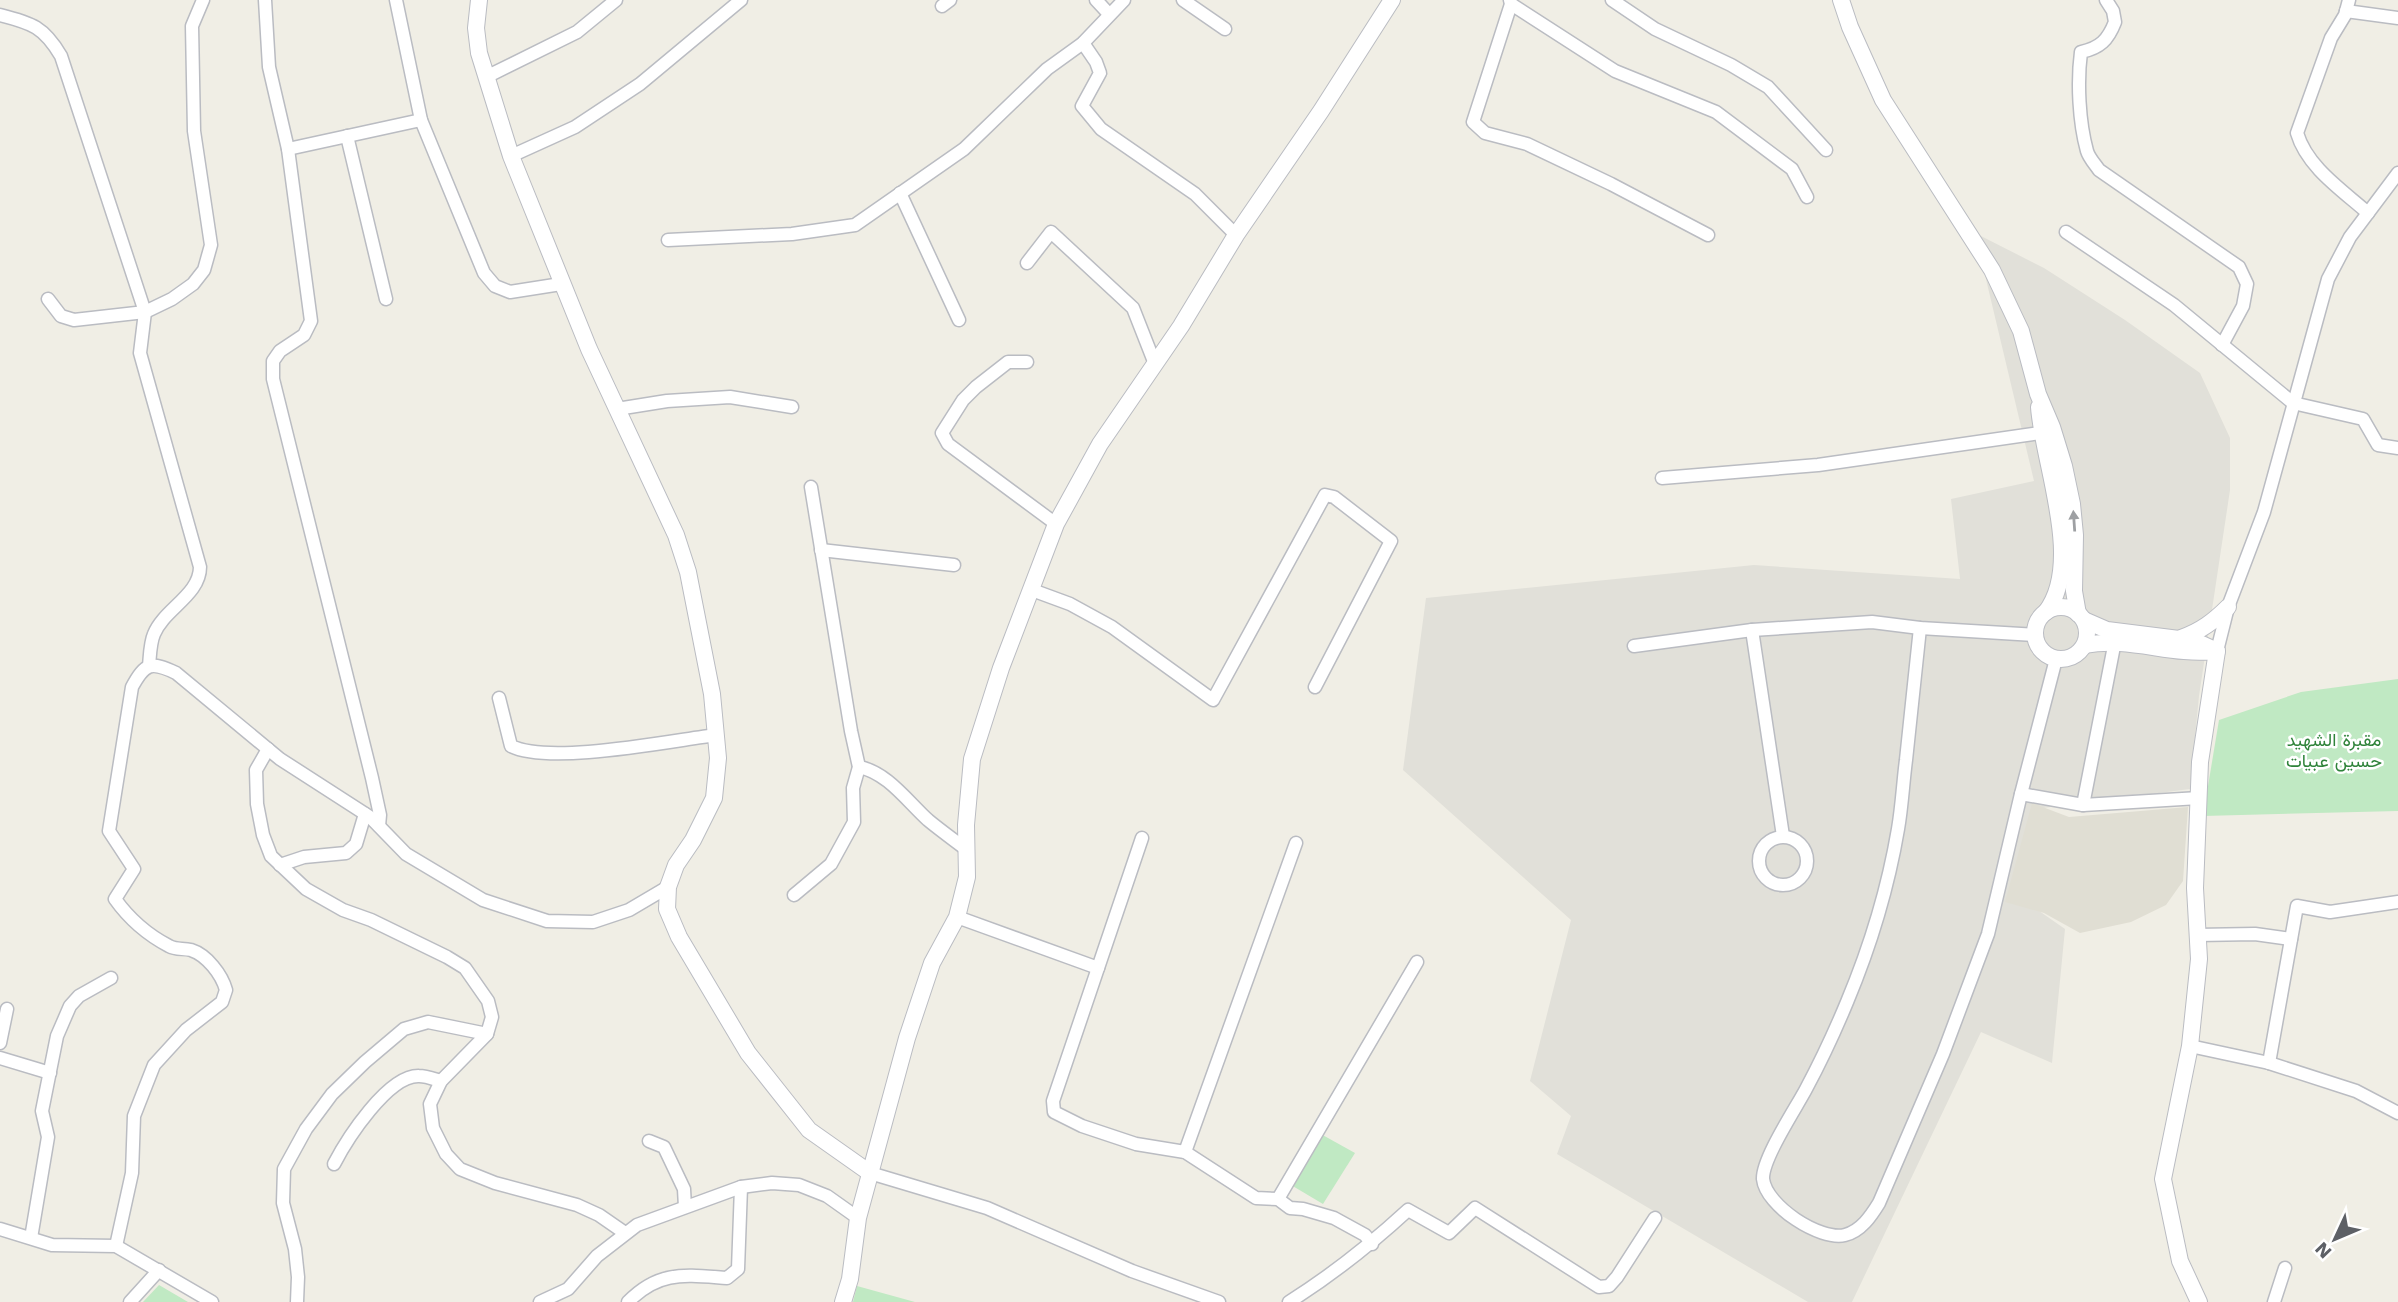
<svg xmlns="http://www.w3.org/2000/svg" width="2398" height="1302" font-family="'Work Sans',Vazirmatn,sans-serif">
<style>
.industrial{fill:#e1e0d9}
.education{fill:#e0ded3}
.green{fill:#c0e9c3}
.lines{fill:none;stroke-linecap:round;stroke-linejoin:round}
.minor-casing{stroke:#babcc2;stroke-width:15}
.tertiary-casing{stroke:#babcc2;stroke-width:18}
.minor{stroke:#fff;stroke-width:12}
.tertiary{stroke:#fff;stroke-width:16}
.oneway{fill:#9ea0a3}
.labels{text-anchor:middle;stroke-width:5;stroke-linejoin:round;paint-order:stroke}
.park-label{font-size:18px;fill:#2f833a;stroke:#fff}
</style>
<rect width="100%" height="100%" fill="#f0eee5"/>
<!-- industrial -->
<path class="industrial" d="M 1975,233 L 2044,268 L 2125,320 L 2200,373 L 2230,438 L 2230,490 L 2199,696 L 2190,789 L 2035,809 L 2015,894 L 2065,929 L 2052,1063 L 1981,1032 L 1852,1302 L 1808,1302 L 1557,1154 L 1571,1116 L 1530,1081 L 1571,920 L 1403,770 L 1426,598 L 1754,565 L 1960,579 L 1951,499 L 2034,481 Z"/>
<!-- education -->
<path class="education" d="M 2032,803 L 2069,817 L 2188,807 L 2183,881 L 2166,905 L 2131,922 L 2080,933 L 2044,913 L 2005,902 Z"/>
<!-- green -->
<g class="green">
<path d="M 2398,679 L 2398,811 L 2203,816 L 2219,720 L 2301,692 Z"/>
<path d="M 1319,1133 L 1355,1153 L 1323,1204 L 1291,1185 Z"/>
<path d="M 159,1285 L 188,1302 L 143,1302 Z"/>
<path d="M 857,1286 L 915,1302 L 853,1302 Z"/>
</g>
<g class="lines">
<!-- minor casing -->
<g class="minor-casing">
<g id="minor">
<path d="M 265,0 L 269,67 L 288,149 L 311,321 L 304,335 L 280,351 L 273,361 L 273,379 L 372,778 L 380,815 L 379,826"/>
<path d="M 396,0 L 421,120 L 484,273 L 495,286 L 510,292 L 561,284"/>
<path d="M 1096,0 L 1109,14"/>
<path d="M 1183,0 L 1225,29"/>
<path d="M 1510,0 L 1511,4 L 1473,122 L 1485,133 L 1527,144 L 1611,184 L 1708,235"/>
<path d="M 1612,0 L 1655,29 L 1731,65 L 1768,87 L 1826,150"/>
<path d="M 2106,0 L 2113,11 L 2115,22 C 2108,40 2100,48 2081,52 C 2077,82 2079,122 2087,151 C 2089,158 2095,164 2099,170 L 2239,267 L 2247,284 L 2243,306 L 2222,345"/>
<path d="M 2349,0 L 2345,15 L 2331,38 L 2297,133 C 2307,167 2342,190 2368,213"/>
<path d="M 1511,4 L 1615,71 L 1716,112 L 1792,169 L 1807,197"/>
<path d="M 942,6 L 950,0"/>
<path d="M 2346,11 L 2398,18"/>
<path d="M 0,15 C 32,23 44,27 61,56 L 145,312 L 140,353 L 200,567 C 200,595 164,609 154,634 C 150,643 150,656 149,666"/>
<path d="M 1083,43 L 1096,62 L 1100,73 L 1082,106 L 1101,129 L 1195,194 L 1236,235"/>
<path d="M 486,77 L 577,32 L 616,0"/>
<path d="M 347,136 L 386,299"/>
<path d="M 288,149 L 421,120"/>
<path d="M 511,156 L 575,127 L 640,84 L 741,0"/>
<path d="M 900,193 L 959,320"/>
<path d="M 2066,232 L 2174,305 L 2293,403 L 2363,419 L 2378,445 L 2398,448"/>
<path d="M 668,240 L 792,234 L 855,225 L 964,149 L 1047,69 L 1083,43 L 1124,0"/>
<path d="M 1027,263 L 1051,232 L 1133,308 L 1155,364"/>
<path d="M 48,299 L 61,316 L 74,320 L 145,312 L 172,299 L 193,284 L 204,270 L 211,245 L 194,131 L 192,26 L 203,0"/>
<path d="M 1027,362 L 1008,362 L 976,387 L 963,400 L 942,433 L 948,444 L 1056,524"/>
<path d="M 617,409 L 667,401 L 730,397 L 792,407"/>
<path d="M 1662,478 L 1818,465 L 2040,433"/>
<path d="M 821,550 L 954,565"/>
<path d="M 1032,590 L 1070,604 L 1112,627 L 1213,700 L 1325,495 L 1334,497 L 1391,541 L 1315,687"/>
<path d="M 1920,628 C 1915,672 1911,716 1906,760 C 1903,783 1902,806 1898,829 C 1888,888 1870,947 1847,1002 C 1835,1031 1821,1061 1806,1089 C 1796,1108 1762,1159 1763,1179 C 1766,1206 1820,1241 1845,1235 C 1861,1231 1871,1216 1879,1203 L 1943,1054 L 1988,934 L 2021,794 L 2056,659"/>
<path d="M 1752,630 L 1783,836"/>
<path d="M 1634,646 L 1752,630 L 1872,622 L 1920,628 L 2036,635"/>
<path d="M 2217,651 L 2228,607 L 2264,512 L 2328,279 L 2350,237 L 2398,173"/>
<path d="M 499,698 L 511,746 C 550,765 669,741 716,735"/>
<path d="M 268,749 L 256,770 L 257,804 L 263,835 L 271,856 L 306,889 L 343,910 L 371,920 L 447,957 L 465,968 L 488,1001 L 492,1017 L 487,1034 L 441,1081 L 430,1104 L 433,1128 L 446,1154 L 460,1169 L 495,1183 L 577,1205 L 599,1215 L 625,1233"/>
<path d="M 859,767 C 887,772 908,802 928,820 C 940,830 954,840 967,850"/>
<path d="M 2021,794 L 2083,805 L 2199,798"/>
<path d="M 2083,805 L 2115,641"/>
<circle cx="1783" cy="861" r="24"/>
<path d="M 1142,838 L 1053,1101 L 1054,1112 L 1082,1126 L 1136,1144 L 1185,1152 L 1256,1198 L 1278,1199 L 1290,1208 L 1303,1209 L 1334,1218 L 1365,1235 L 1372,1244"/>
<path d="M 280,865 L 304,857 L 346,853 L 356,844 L 365,814"/>
<path d="M 794,895 L 831,864 L 854,822 L 853,788 L 859,767 L 851,731 L 811,487"/>
<path d="M 957,917 L 1098,968"/>
<path d="M 2197,935 L 2255,934 L 2291,939"/>
<path d="M 0,1043 L 7,1009"/>
<path d="M 2190,1046 L 2269,1063 L 2356,1091 L 2398,1113"/>
<path d="M 0,1058 L 50,1073"/>
<path d="M 2269,1063 L 2297,906 L 2330,912 L 2398,902"/>
<path d="M 649,1141 L 664,1147 L 684,1189 L 685,1207"/>
<path d="M 1185,1152 L 1296,843"/>
<path d="M 334,1164 C 347,1139 388,1075 419,1076 C 426,1076 434,1079 441,1081"/>
<path d="M 870,1173 L 987,1208 L 1132,1271 L 1219,1302"/>
<path d="M 1278,1199 L 1417,962"/>
<path d="M 0,1229 L 52,1245 L 116,1246 L 212,1302"/>
<path d="M 31,1238 L 48,1137 L 42,1111 L 57,1036 L 70,1006 L 79,996 L 111,978"/>
<path d="M 116,1246 L 132,1173 L 134,1116 L 154,1065 L 186,1030 L 222,1002 L 226,990 C 222,975 207,955 191,950 C 183,948 176,950 169,946 C 146,934 130,920 115,899 L 134,869 L 109,831 L 132,687 C 145,663 151,661 176,673 L 280,759 L 370,817 L 406,854 L 483,900 L 547,921 L 593,922 L 629,910 L 668,887"/>
<path d="M 130,1302 L 159,1270"/>
<path d="M 297,1302 L 298,1277 L 295,1249 L 283,1203 L 284,1169 L 306,1129 L 332,1094 L 365,1062 L 404,1029 L 428,1022 L 487,1034"/>
<path d="M 540,1302 L 568,1289 L 597,1256 L 637,1225 L 741,1187 L 772,1183 L 799,1185 L 827,1196 L 858,1218"/>
<path d="M 628,1302 C 659,1270 685,1275 727,1278 L 738,1269 L 741,1187"/>
<path d="M 1289,1302 C 1332,1275 1371,1244 1408,1210 L 1449,1233 L 1475,1208 L 1599,1287 L 1609,1286 L 1617,1277 L 1655,1218"/>
<path d="M 2274,1302 L 2285,1268"/>
</g>
</g>
<!-- tertiary casing -->
<g class="tertiary-casing">
<g id="tertiary">
<path d="M 479,0 L 476,28 L 479,53 L 511,156 L 589,349 L 676,535 L 688,572 L 712,694 L 718,758 L 714,798 L 693,840 L 676,865 L 668,887 L 667,909 L 679,937 L 748,1053 L 809,1130 L 870,1173"/>
<path d="M 1841,0 L 1850,27 L 1883,100 L 1992,270 L 2021,331 L 2038,394 L 2052,427 L 2064,466 L 2072,504 L 2075,535 L 2074,591 L 2078,614"/>
<path d="M 2039,407 C 2043,464 2084,562 2046,612"/>
<circle cx="2061" cy="633" r="26"/>
<path d="M 2084,620 L 2107,630 L 2195,641 L 2217,651"/>
<path d="M 2181,638 C 2201,631 2214,621 2228,607"/>
<path d="M 2085,645 C 2129,636 2171,656 2214,651"/>
<path d="M 843,1302 L 850,1279 L 858,1218 L 907,1038 L 932,963 L 957,917 L 967,877 L 966,825 L 972,759 L 1001,668 L 1056,524 L 1100,444 L 1181,326 L 1236,235 L 1321,111 L 1392,0"/>
<path d="M 2199,1302 L 2180,1261 L 2163,1179 L 2190,1046 L 2199,959 L 2195,888 L 2200,762 L 2217,651"/>
</g>
</g>
<!-- minor -->
<use href="#minor" class="minor"/>
<!-- tertiary -->
<use href="#tertiary" class="tertiary"/>
</g>
<!-- one-way arrows -->
<defs><path id="oneway-solid" d="M-6-.8H1V-3.2L6.5 0L1 3.2V.8H-6Z" transform="scale(1.75)"/></defs>
<use class="oneway" href="#oneway-solid" transform="translate(2074 521) rotate(-94)"/>
<g class="labels">
<!-- park labels -->
<g class="park-label">
<text x="2334" y="746">مقبرة الشهيد<tspan x="2334" dy="21">حسين عبيات</tspan></text>
</g>
</g>
<!-- north arrow -->
<g transform="translate(2335 1239) rotate(226)" stroke="#ffffff" stroke-width="5" paint-order="stroke">
<path d="M0-5L12 26L0 18L-12 26Z" fill="#5d6066"/>
<text y="-10" font-size="19" font-weight="bold" text-anchor="middle" fill="#5d6066">N</text>
</g>
</svg>
